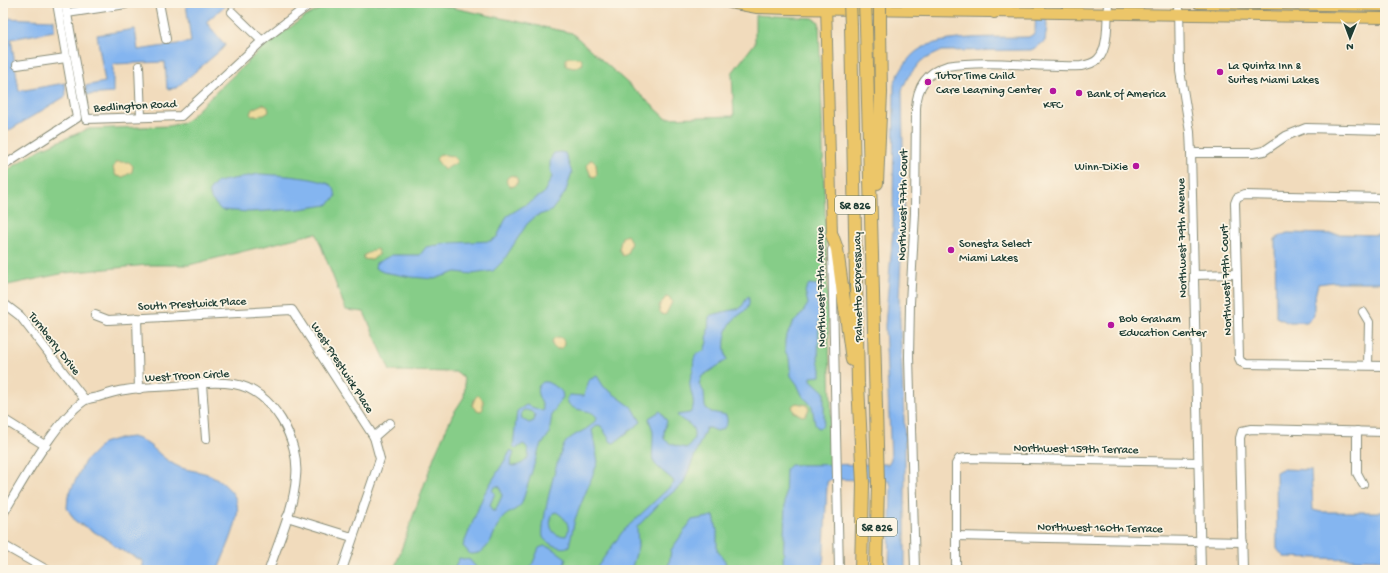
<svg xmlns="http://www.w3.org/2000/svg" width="1388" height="573" viewBox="0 0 1388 573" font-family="'Gochi Hand',sans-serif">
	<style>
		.green { fill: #86cd88; stroke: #52855e }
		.sand { fill: #eeda9e; stroke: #868c69 }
		.water { fill: #84b5f0; stroke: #527992; fill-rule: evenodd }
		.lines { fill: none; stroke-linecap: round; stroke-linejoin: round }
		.minor-casing { stroke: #888c78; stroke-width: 10 }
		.major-casing { stroke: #888c78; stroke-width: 12 }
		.highway-casing { stroke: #888c78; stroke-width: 14 }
		.minor { stroke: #fff; stroke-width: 8 }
		.major { stroke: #ecc669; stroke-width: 10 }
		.highway { stroke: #ecc669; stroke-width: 12 }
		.highway-bridge-casing { stroke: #888c78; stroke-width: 14; stroke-linecap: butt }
		.highway-bridge { stroke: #ecc669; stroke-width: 12 }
		.poi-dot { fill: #b5179e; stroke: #fcf5e5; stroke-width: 1.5 }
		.labels { text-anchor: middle; stroke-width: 3.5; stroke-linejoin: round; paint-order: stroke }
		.shield { fill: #fcf5e5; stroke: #617469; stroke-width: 1 }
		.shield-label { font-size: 11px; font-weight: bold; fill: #1f3d34 }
		.poi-label { font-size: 12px; fill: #1f3d34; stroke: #fcf5e5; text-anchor: start }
		.street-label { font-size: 12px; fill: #1f3d34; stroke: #fcf5e5 }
	</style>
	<rect width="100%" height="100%" fill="#fcf5e5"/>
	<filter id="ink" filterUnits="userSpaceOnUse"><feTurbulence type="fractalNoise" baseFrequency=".025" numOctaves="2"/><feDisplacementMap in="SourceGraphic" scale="8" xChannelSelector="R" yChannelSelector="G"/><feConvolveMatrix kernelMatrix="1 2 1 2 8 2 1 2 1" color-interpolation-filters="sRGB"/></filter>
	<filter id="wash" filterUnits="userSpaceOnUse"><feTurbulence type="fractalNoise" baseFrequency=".012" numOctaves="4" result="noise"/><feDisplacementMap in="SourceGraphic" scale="16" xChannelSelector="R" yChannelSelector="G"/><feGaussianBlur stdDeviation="0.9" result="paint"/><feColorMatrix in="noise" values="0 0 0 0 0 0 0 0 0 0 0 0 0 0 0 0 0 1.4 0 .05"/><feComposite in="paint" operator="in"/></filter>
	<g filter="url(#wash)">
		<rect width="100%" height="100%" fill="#f1dbbc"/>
		<polygon class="green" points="331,3 430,3 572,33 666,118 734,116 732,73 755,43 755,15 813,18 819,22 833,466 788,570 394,570 435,454 453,414 464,397 465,384 463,377 457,372 390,371 364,312 346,310 316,233 189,265 147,265 65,273 3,286 3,173 41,149 88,129 169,126 185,122 263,47 303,18"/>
		<g class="sand">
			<polygon points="569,57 581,58 583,64 574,68 566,66 566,59"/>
			<polygon points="263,104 268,107 269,112 264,115 252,116 250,114 252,109"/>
			<polygon points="440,154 452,156 457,160 456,163 444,170 436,159"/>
			<polygon points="590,160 592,160 596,164 597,174 595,177 591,176 587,166"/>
			<polygon points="117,162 129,162 133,166 132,172 123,177 116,176 113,168"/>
			<circle cx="512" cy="181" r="5.5"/>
			<polygon points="627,235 631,242 627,254 623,256 619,249 622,237"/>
			<polygon points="377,249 379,254 372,260 363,259 364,255"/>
			<polygon points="666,297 670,298 672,302 666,314 663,315 660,312 659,306"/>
			<circle cx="558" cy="343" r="6"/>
			<polygon points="478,395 483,400 483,409 481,411 477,410 472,406 475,398"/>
			<polygon points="796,403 807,405 809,409 806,415 802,416 794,412 792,406"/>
		</g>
		<g class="water">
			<polygon points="186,3 228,3 206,22 225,45 222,49 176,88 167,89 165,62 113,64 113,93 87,95 85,86 105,82 97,35 135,29 138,50 191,42"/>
			<path d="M1036 3H1045L1047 26 1045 41 1037 47 1031 50 942 51 921 61 908 77 902 90 904 203 899 298 905 443V570H889L891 486 889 481 831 479 827 482V485L823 570H783L786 469 790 465 888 464 891 459 885 326 893 230 894 83C900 72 907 58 917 51 940 34 1000 38 1029 37L1035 33Z"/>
			<polygon points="3,18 54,20 54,31 11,39 19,91 65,83 66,96 3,134 3,86 5,83 3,82"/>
			<path d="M560 152 565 153 572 173 565 193 551 211 536 216 527 224 503 261 493 271 472 274 456 272 434 279 411 277 383 272 375 268 376 263 392 255H420L426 247 451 243 491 241 497 237 507 216 543 194 552 177C550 169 548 160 554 153Z"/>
			<path d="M259 174C276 175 316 177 331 185 335 188 335 192 336 197L327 205 300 209 249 212 221 210 211 199 209 191 217 182Z"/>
			<polygon points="1287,233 1385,235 1385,282 1333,282 1318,284 1314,300 1314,315 1307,322 1287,322 1276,317 1275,239"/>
			<polygon points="809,284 817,285 822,294 819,319 818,361 821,369 821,376 811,377 811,380 824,392 824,422 822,427 818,428 815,424 812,406 802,395 797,384 791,376 789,358 785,351 785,340 792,324 801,315 808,304 805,291"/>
			<path d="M748 296C754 311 736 314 731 323 724 333 723 349 727 360L702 376 699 384 704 392 705 407 711 412 726 415C729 424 726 428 717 431L710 428H706L683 484 662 501 637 527 638 547 631 570H618L613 568 610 570H595L623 531 674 483 673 480C647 458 653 466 653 433 653 427 649 423 649 418L660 411 667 421 664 431V439C670 445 677 446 686 448 694 444 698 431 689 424 684 421 681 420 677 415L690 413C697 404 691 395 690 386 689 380 692 375 693 370 694 359 692 355 704 351L707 342 709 317 711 315 741 308Z"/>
			<path d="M597 376 604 387 633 408 641 422 614 443 611 442 601 426 598 425 592 430 598 462 575 519 569 546C563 550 555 546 549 543 547 541 544 540 543 537 540 525 558 451 566 442 575 432 590 431 597 418 592 406 568 415 567 398L570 395 584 396 589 380ZM556 512C565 517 572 526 566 536L557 535C549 530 549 521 553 513Z"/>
			<path d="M543 382H547L558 388 562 392 563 397 552 414 549 434 539 449 522 503C517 511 507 512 502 519 492 532 491 555 470 554L463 546 484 494 511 450 514 452 510 465 513 466C524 465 533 457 526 446L523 444 516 449 513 446 517 411 526 405 543 411C544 400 530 391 543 382ZM523 410C528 410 532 411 535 415L534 421 529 423 522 419 521 413ZM496 486 500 487 502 496 495 511H492L490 505 495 493 492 490Z"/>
			<path d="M132 437C150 440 159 457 175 465 187 472 204 470 216 478 222 482 234 492 236 500 243 517 224 553 218 570H143V561L117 548 110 541 75 521 67 508 68 496 85 461 103 443 116 439Z"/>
			<polygon points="1282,469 1311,470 1313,510 1321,512 1385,512 1385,560 1284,557 1277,549 1276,472"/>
			<polygon points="714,516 717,530 717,550 725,561 726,570 668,570 671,550 692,520"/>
			<polygon points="544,546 552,548 566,558 563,570 530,570 539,548"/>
			<polygon points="459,558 470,560 478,570 454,570"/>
		</g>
	</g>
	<g filter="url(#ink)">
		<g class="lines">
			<defs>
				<g id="minor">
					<polyline points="65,3 86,119 181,116 262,41 311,3"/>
					<polyline points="159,3 166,39"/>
					<polyline points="1179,3 1180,71 1190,132 1191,153 1201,570"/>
					<polyline points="232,12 262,41"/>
					<polyline points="67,13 126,4"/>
					<polyline points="17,65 66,58"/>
					<polyline points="139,66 141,117"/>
					<polyline points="1191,153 1253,153 1264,151 1286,136 1306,128 1385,130"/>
					<polyline points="3,166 77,118 57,3"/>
					<polyline points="1385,198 1244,195 1237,198 1235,203 1239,358 1241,362 1246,364 1385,366"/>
					<polyline points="832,250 839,570"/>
					<polyline points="1194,275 1236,274"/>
					<polyline points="3,303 20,316 85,400"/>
					<polyline points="1363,312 1369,322 1368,365"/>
					<polyline points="95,315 108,320 292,310 374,437 380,459 342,570"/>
					<polyline points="137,318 139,389"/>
					<polyline points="202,384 206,439"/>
					<polyline points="3,419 46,446"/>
					<polyline points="1357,431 1357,473 1363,484"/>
					<polyline points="374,437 390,423"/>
					<path d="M3 514C22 483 55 421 84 401 88 398 94 398 98 397 107 394 116 391 125 390 140 387 157 387 173 386 193 384 214 381 234 384 273 390 300 441 296 477 294 508 279 540 269 570"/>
					<polyline points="287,517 352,537"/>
					<polyline points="956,536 1243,542"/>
					<polyline points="3,545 47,570"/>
					<path d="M915 570 909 357 910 303 915 213 916 108C917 87 927 72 947 66 991 59 1037 68 1081 66 1087 65 1094 63 1098 59 1109 49 1107 17 1108 3"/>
					<polyline points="956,570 956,464 959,459 967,458 1198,462"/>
					<polyline points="1243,570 1240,438 1242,431 1251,429 1385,432"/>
				</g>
				<g id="major">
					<polyline points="730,3 757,8 791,9 1385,18"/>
					<polyline points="826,3 832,235"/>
					<polyline points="1198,3 1385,6"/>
				</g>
				<g id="highway">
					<polyline points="1006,11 1006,3"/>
					<polyline points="994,12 995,3"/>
					<polyline points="851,26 858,384 863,484 861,570"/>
					<polyline points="866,26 878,484 876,570"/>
					<polyline points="877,183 881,93 880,26"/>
					<polyline points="832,235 837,249 852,360"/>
				</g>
			</defs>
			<use href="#minor" class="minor-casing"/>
			<use href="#major" class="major-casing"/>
			<use href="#highway" class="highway-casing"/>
			<use href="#minor" class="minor"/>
			<use href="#major" class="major"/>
			<use href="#highway" class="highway"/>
			<defs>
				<g id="highway-bridge">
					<polyline points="850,3 851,26"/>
					<polyline points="865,3 866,26"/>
					<polyline points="880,3 880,26"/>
				</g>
			</defs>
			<use href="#highway-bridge" class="highway-bridge-casing"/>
			<use href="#highway-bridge" class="highway-bridge"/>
		</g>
	</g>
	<g class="poi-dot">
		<circle cx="1220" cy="72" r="4"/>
		<circle cx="928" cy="82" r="4"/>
		<circle cx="1053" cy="91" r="4"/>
		<circle cx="1079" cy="93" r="4"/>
		<circle cx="1136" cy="166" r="4"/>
		<circle cx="951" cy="250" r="4"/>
		<circle cx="1111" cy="325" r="4"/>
	</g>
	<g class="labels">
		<g class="shield">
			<rect x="835" y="196" width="40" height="18" rx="3"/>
			<rect x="857" y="518" width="40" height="18" rx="3"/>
		</g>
		<g class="shield-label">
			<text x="855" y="209">SR 826</text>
			<text x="877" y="531">SR 826</text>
		</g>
		<g class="poi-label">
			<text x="1228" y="69">La Quinta Inn &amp;<tspan x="1228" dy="14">Suites Miami Lakes</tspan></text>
			<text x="936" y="79">Tutor Time Child<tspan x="936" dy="14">Care Learning Center</tspan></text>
			<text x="1087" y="97">Bank of America</text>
			<text x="1053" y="108" text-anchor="middle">KFC</text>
			<text x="1128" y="170" text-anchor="end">Winn-Dixie</text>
			<text x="959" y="247">Sonesta Select<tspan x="959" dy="14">Miami Lakes</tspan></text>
			<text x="1119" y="322">Bob Graham<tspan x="1119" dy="14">Education Center</tspan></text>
		</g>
		<g class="street-label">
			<text transform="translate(135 105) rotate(-3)" y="4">Bedlington Road</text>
			<text transform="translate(902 205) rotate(-89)" y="4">Northwest 77th Court</text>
			<text transform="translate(1181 238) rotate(-91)" y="4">Northwest 79th Avenue</text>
			<text transform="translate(1225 280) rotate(-92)" y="4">Northwest 79th Court</text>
			<text transform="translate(820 287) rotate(-91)" y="4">Northwest 77th Avenue</text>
			<text transform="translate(857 287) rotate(-91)" y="4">Palmetto Expressway</text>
			<text transform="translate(192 303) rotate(-3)" y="4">South Prestwick Place</text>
			<text transform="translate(55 343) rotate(52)" y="4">Turnberry Drive</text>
			<text transform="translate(343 367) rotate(57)" y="4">West Prestwick Place</text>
			<text transform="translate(187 375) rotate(-3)" y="4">West Troon Circle</text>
			<text transform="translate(1076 448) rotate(1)" y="4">Northwest 159th Terrace</text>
			<text transform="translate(1100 527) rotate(1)" y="4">Northwest 160th Terrace</text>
		</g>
	</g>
	<rect width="1388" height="573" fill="none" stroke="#fcf5e5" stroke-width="16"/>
	<g transform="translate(1350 38) rotate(181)" stroke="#fcf5e5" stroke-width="3" paint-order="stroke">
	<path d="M0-3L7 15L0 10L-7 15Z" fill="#1f3d34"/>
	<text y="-6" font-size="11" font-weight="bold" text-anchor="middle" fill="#1f3d34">N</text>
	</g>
</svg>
